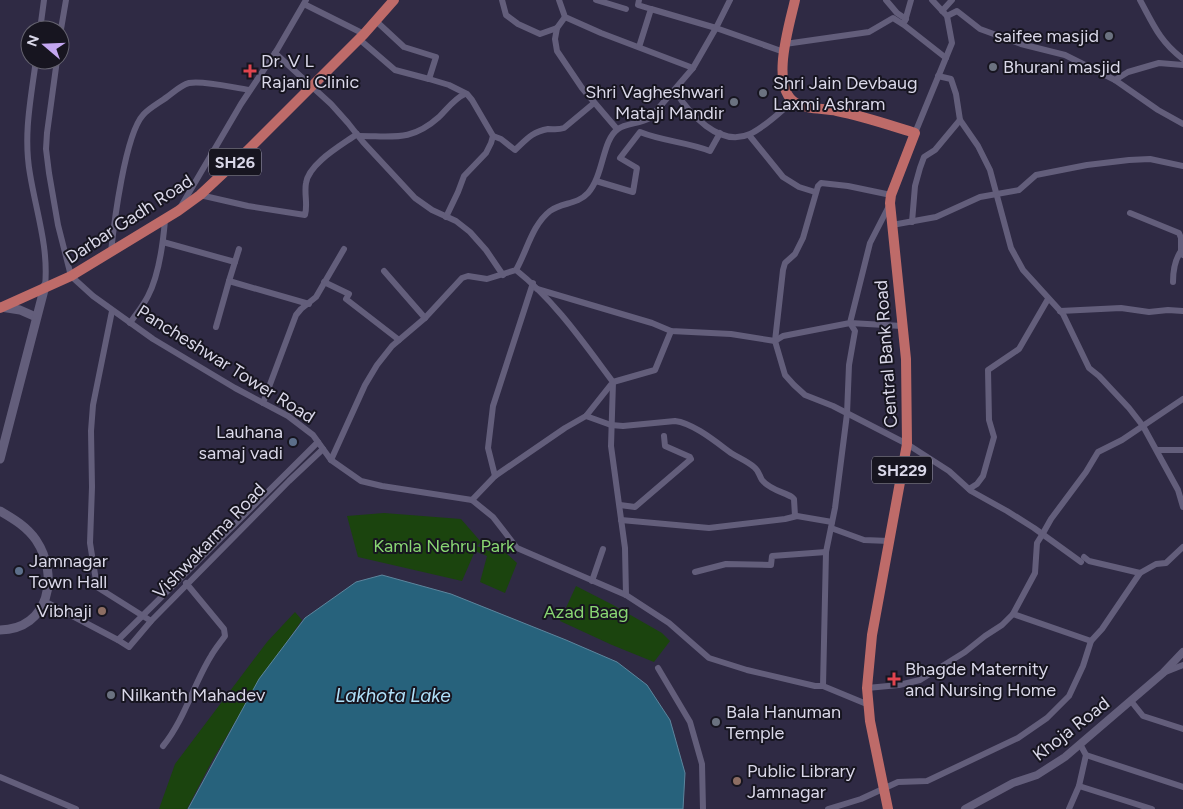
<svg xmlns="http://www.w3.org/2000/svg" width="1183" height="809" viewBox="0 0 1183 809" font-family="Figtree,sans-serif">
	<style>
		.green { fill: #1b440e }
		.water { fill: #27627c; stroke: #5d859d }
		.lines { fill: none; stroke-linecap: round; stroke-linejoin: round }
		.minor { stroke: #635e7b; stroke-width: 6 }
		.tertiary { stroke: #635e7b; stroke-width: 8 }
		.secondary { stroke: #635e7b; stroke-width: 9 }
		.primary { stroke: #be6b69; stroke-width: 10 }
		.worship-dot { fill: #6b7280; stroke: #171520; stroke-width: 2 }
		.health-dot { fill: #e0444e; stroke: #171520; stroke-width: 2 }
		.service-dot { fill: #5c6f8a; stroke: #171520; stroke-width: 2 }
		.education-dot { fill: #8d6e63; stroke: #171520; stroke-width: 2 }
		.labels { text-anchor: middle; stroke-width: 4; stroke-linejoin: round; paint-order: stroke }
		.shield { fill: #171520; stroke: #a09ead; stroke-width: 1 }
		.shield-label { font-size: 16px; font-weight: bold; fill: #dad8e9 }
		.poi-label { font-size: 18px; fill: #dad8e9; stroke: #171520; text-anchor: start }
		.street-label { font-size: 18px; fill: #dad8e9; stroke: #171520 }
		.park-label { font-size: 18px; fill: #89d673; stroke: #171520 }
		.water-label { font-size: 19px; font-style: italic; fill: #b1e2fb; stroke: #171520 }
	</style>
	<rect width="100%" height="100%" fill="#2f2a44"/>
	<g class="green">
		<polygon points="384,513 461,519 481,542 477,546 489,551 495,543 517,563 505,593 480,582 487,556 475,551 462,581 358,557 347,516"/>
		<polygon points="576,586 613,605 662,633 670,641 654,662 612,645 560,621"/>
		<polygon points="295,612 302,620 257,685 212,761 187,809 159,809 175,764 267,642"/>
	</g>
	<polygon class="water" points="382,575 451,594 566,640 617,662 647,685 670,720 685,773 683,809 188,809 259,679 305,618 356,582"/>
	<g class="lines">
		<g class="minor">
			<polyline points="502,0 506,15 518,24 540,34 557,28 565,17"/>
			<polyline points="559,0 565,17 601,33 693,68"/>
			<polyline points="596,0 626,9"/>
			<polyline points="886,0 897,13 906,19"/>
			<path d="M1140 0C1153 24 1160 42 1183 59"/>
			<polyline points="304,4 364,34"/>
			<polyline points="651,9 716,28 730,0"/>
			<polyline points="942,11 952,0"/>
			<polyline points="947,16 957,11 980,29 1021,44 1065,55 1115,80 1158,110 1183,124"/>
			<polyline points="905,21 911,0"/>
			<polyline points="557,28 555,39 557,51 582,88 617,129"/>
			<polyline points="40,30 44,0"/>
			<polyline points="60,35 66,0"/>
			<polyline points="359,39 395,70 429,79 436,57 404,47 376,21"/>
			<polyline points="785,44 869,32 893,18 904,25 946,58"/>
			<polyline points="639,47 651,9 638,5 639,0"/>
			<polyline points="275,53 331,104 348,123 363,142 415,198 432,210 456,221 470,232 486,250 503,275"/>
			<path d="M36 60C31 98 23 135 30 174 36 211 49 248 45 286"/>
			<polyline points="57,60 47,133 46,149 49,173 58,225 71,276 93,296 153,339 235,388 288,416 313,435 331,460 361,481 382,486 472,500 493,517 517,548 626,595 669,623 709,658 747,670 815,686 823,686 869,705"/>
			<polyline points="938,76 951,79 956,94 960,120 978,146 990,170 1011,248 1023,270 1063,314 1089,368 1099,376 1129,408 1143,426 1178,490 1183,507"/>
			<polyline points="429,79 449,85 467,94 472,100 493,136 491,143 486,153 464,176 458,192 446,217"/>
			<polyline points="1115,80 1128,72 1159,63 1183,65"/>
			<path d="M675 91C689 113 719 148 750 134 765 127 780 112 793 101"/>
			<polyline points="915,133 952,43 947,16 932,0"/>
			<polyline points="749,135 783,177 799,187 815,192"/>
			<path d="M359 136C393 136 411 142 439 117 447 109 455 98 465 94"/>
			<path d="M493 136 501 139 515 150C526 140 531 132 548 129 554 129 558 130 564 128L594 103"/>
			<path d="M596 181 633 192 637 168 620 158 640 132C662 141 687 142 710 151L720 133"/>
			<path d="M200 195 248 206 305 215C308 205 304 193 306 183 309 163 342 145 357 134"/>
			<polyline points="891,195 848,186 821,183 818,186 803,238 795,254 785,263 783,270 775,341 785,375 794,385 805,395 833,406 907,444 949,471 971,491 1007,511 1034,528 1081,562"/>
			<polyline points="180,208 241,104 277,50 306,0"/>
			<polyline points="1130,213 1179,233 1181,238 1181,251 1183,255"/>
			<polyline points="912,222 915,186 920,168 924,157 935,150 960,120"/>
			<polyline points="892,225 936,217 980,197 1019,190 1036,175 1087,165 1129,160 1150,159 1183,166"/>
			<polyline points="163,242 235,262"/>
			<polyline points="239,249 229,281 309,304"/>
			<path d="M111 252C114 223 125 135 143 115 149 108 159 103 167 97 174 92 181 85 189 83 204 80 234 88 250 90"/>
			<polyline points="384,271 425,318"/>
			<polyline points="324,282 349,294 346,299 399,340"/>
			<path d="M1173 282C1173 271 1174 261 1181 251"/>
			<polyline points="537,289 652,323 671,331 731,334 775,341 783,336 850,323 870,243 890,204"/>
			<polyline points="112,311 93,405 91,431 92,487 90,543 97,587 151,621"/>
			<polyline points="1060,311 1121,308 1149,312 1168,310 1183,311"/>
			<path d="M130 323C136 314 143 306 148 296 159 275 163 244 165 220"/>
			<polyline points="850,323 902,326"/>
			<polyline points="216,327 229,281"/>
			<polyline points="263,403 296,315 301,309 316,297 344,249"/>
			<path d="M586 416 611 425 623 426 675 421C693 423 716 442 731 453 739 458 747 461 754 467 759 471 759 475 762 480 769 489 783 492 792 497L794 499 795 516"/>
			<polyline points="1157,450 1183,450"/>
			<path d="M331 460 365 385 377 365 392 346 425 318 462 278 468 276 487 279 516 270C527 251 532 225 550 211 562 202 577 205 588 193 604 175 602 140 618 129 626 123 640 124 650 118L693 68 716 28 784 52"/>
			<polyline points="495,476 488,448 493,406 533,283"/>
			<polyline points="969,489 977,484 983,476 994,437 989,420 988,370 1019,349 1048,299"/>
			<path d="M472 500 495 476 565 428 586 416 613 382C583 342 555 301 516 270"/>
			<polyline points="620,505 635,507 691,459 690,457 665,446 664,436"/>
			<polyline points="621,520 709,528 785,519 797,516 832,522"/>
			<polyline points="831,528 864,540 889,541"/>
			<polyline points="1084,557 1089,561 1140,573"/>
			<polyline points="695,572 726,564 771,565 772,556 826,552"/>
			<polyline points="592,581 603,549"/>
			<polyline points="626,595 625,548 611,446 613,382 655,370 671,331"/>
			<polyline points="44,601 118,640 129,647 151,621 289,481 323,449"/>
			<polyline points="1013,614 1091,641"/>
			<polyline points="118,640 318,442"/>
			<polyline points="658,668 690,722 702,764 703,809"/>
			<polyline points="1163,673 1183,665"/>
			<polyline points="823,686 826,552 835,508 847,414 849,365 855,331 850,323"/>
			<polyline points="867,688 899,685 920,680 965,652 985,636 1002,625 1013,614 1035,573 1037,543 1042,535 1051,519 1086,472 1098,452 1122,440 1183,399"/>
			<polyline points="1131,701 1143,716 1183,729"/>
			<path d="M163 746C185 719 193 685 211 656 215 649 220 643 225 636L224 629 186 583"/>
			<polyline points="1086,755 1183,787"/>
			<polyline points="0,777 76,809"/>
			<polyline points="1079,786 1152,809"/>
			<polyline points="828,809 861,799 898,782 927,781 1018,738 1047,718 1069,696 1083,666 1091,641 1102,629 1140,573 1156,564 1166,563 1183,547"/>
			<polyline points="1069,809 1079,786 1086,755 1080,744"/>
		</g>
		<polyline class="tertiary" points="965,809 1013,783 1037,775 1065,757 1163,673 1183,652"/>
		<g class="secondary">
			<polyline points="1,307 20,310 36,317"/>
			<polyline points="0,459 45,286"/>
			<path d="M0 511C14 519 27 527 36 540 60 576 49 629 0 630"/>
		</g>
		<g class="primary">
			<path d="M795 0C790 23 769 88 796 103 808 110 823 108 837 111 863 116 889 125 915 133L891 195 890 203 906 359 907 444 872 635 867 688 870 721 888 809"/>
			<polyline points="0,308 71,276 178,211 200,195 247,151 364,34 394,0"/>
		</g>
	</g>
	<g class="worship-dot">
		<circle cx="1109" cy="36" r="5"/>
		<circle cx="993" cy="67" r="5"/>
		<circle cx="763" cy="93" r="5"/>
		<circle cx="734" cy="102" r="5"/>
		<circle cx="111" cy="695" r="5"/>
		<circle cx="716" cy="722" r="5"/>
	</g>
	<g class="health-dot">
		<path d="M247.5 63.5h5v5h5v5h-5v5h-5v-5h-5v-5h5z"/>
		<path d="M891.5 671.5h5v5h5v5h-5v5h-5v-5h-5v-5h5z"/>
	</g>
	<g class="service-dot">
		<circle cx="293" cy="442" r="5"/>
		<circle cx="19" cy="571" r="5"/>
	</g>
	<g class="education-dot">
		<circle cx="102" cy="611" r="5"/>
		<circle cx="737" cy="781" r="5"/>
	</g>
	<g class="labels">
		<g class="shield">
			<rect x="209" y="148.5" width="52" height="27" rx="4"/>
			<rect x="872" y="456.5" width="60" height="27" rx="4"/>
		</g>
		<g class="shield-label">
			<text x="235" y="168">SH26</text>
			<text x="902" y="476">SH229</text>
		</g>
		<g class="poi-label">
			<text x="1099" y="42" text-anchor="end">saifee masjid</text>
			<text x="261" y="67">Dr. V L<tspan x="261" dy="21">Rajani Clinic</tspan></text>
			<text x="1003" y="73">Bhurani masjid</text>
			<text x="773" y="89">Shri Jain Devbaug<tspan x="773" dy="21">Laxmi Ashram</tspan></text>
			<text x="724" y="98" text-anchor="end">Shri Vagheshwari<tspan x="724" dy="21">Mataji Mandir</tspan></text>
			<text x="283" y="438" text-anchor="end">Lauhana<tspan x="283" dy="21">samaj vadi</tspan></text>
			<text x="29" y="567">Jamnagar<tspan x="29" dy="21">Town Hall</tspan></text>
			<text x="92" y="617" text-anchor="end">Vibhaji</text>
			<text x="905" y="675">Bhagde Maternity<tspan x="905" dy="21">and Nursing Home</tspan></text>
			<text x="121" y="701">Nilkanth Mahadev</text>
			<text x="726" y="718">Bala Hanuman<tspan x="726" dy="21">Temple</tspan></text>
			<text x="747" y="777">Public Library<tspan x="747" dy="21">Jamnagar</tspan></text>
		</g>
		<g class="street-label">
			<text transform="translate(129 219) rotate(-33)" y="6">Darbar Gadh Road</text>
			<text transform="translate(886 354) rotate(-94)" y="6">Central Bank Road</text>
			<text transform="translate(226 364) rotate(32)" y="6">Pancheshwar Tower Road</text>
			<text transform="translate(209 541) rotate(-46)" y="6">Vishwakarma Road</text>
			<text transform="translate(1071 729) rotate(-38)" y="6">Khoja Road</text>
		</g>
		<g class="park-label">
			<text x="444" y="552">Kamla Nehru Park</text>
			<text x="586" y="618">Azad Baag</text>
		</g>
		<g class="water-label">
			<text x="393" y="702">Lakhota Lake</text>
		</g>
	</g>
	<g transform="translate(45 45) rotate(289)"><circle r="24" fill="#171520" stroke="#656370"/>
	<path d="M0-4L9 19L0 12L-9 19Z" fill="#c4a7f1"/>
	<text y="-8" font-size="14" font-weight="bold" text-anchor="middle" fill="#dad8e9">N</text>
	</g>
</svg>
